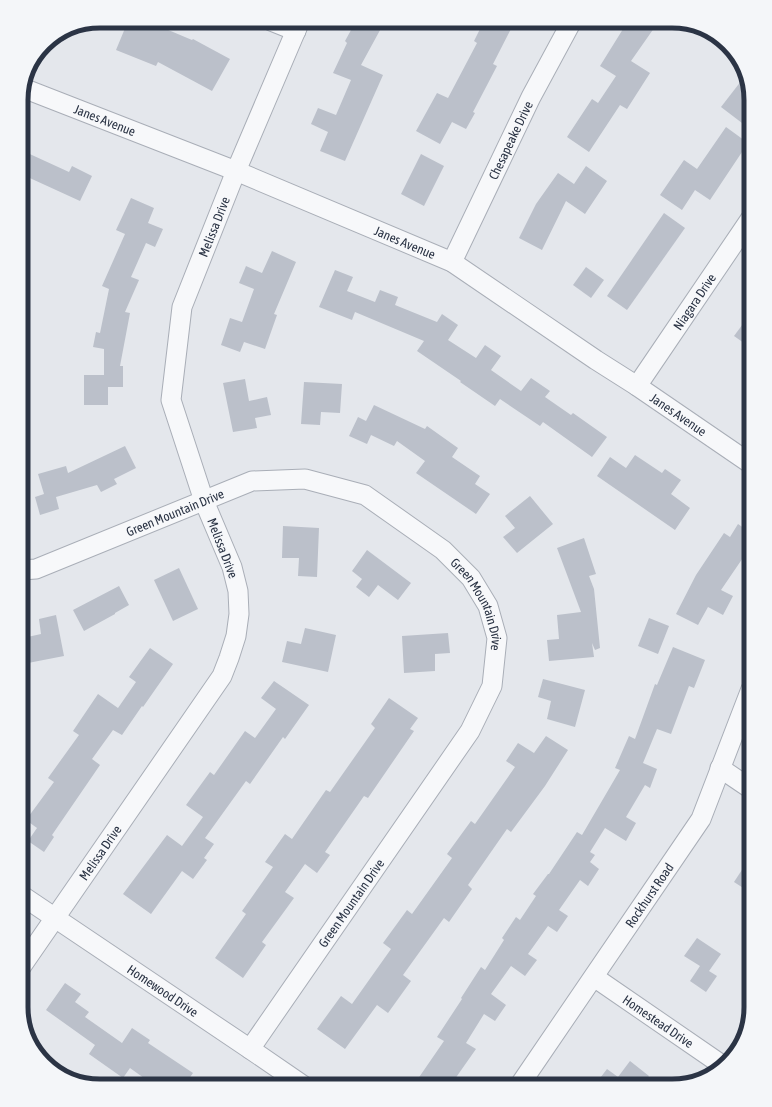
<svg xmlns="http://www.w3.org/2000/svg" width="772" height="1107" viewBox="0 0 772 1107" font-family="'Asap Condensed',sans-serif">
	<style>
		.building { fill: #bbc0ca }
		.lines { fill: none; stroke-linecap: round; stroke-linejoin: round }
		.minor-casing { stroke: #a9aeb7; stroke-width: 21 }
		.minor { stroke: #f7f8fa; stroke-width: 19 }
		.labels { text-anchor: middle; stroke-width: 3; stroke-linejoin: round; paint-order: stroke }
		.street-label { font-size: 13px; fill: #2b3445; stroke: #f4f6f9 }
		.rim { fill: none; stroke: #2b3445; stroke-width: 5 }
	</style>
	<rect width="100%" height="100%" fill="#e4e7ec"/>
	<g class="building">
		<polygon points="128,21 147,21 192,40 193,39 230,59 212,91 158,62 156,66 116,50"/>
		<polygon points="356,21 385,21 361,65 383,75 345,161 320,151 328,132 311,124 318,108 336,115 351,80 333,73 347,43 345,41"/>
		<polygon points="484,21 515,21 493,64 497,66 473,112 475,113 466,129 452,122 440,144 416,131 437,93 448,98 477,43 474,41"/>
		<polygon points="628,21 659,21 631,61 650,73 627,109 620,105 589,152 567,137 592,99 598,103 616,76 600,66"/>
		<polygon points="745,76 751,100 751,111 742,123 721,107"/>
		<polygon points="726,127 748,143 710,200 695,190 682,210 660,195 684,160 697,169"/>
		<polygon points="21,150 69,172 72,166 92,176 80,201 21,174"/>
		<polygon points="421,154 444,166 424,206 401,194"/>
		<polygon points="586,166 607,181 585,214 566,201 542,250 519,238 536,204 558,173 574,184"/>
		<polygon points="131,198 154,208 148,223 163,229 155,247 146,243 131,277 139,280 125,312 130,313 120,366 123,366 123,387 108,387 108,405 84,405 84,375 104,375 104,349 93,347 96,332 100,333 109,289 102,286 125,234 116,230"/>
		<polygon points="664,213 685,228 627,310 607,296"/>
		<polygon points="272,251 296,262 274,314 277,315 265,349 244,342 240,352 221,345 230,318 242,322 254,289 239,283 246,266 262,273"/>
		<polygon points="586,267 604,280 591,298 573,285"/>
		<polygon points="335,270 353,277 347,291 375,302 380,290 398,297 395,305 437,322 442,314 458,325 448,340 476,358 485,345 501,356 491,370 521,391 531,378 550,391 545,397 571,415 573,413 607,437 592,457 543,422 540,426 500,399 495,406 460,382 461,381 417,351 424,341 355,312 352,320 319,307"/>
		<polygon points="751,313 751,348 734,336"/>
		<polygon points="245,379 249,401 267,397 271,415 255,418 257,428 233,432 223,383"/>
		<polygon points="304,382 342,384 340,413 321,412 320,425 301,424"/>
		<polygon points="374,405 425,429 427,426 458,448 452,457 480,476 475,484 490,494 476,514 416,473 425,461 397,441 394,446 371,435 367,444 349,436 358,417 366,421"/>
		<polygon points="125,446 136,468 114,479 117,484 101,492 97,485 56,497 59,509 40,515 35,497 44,494 38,474 66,466 68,473"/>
		<polygon points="635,455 662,473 665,469 681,480 671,494 690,508 675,530 597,476 610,457 626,468"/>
		<polygon points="530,496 553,524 517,553 503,537 515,528 505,516"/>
		<polygon points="738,524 751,533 751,546 721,590 733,596 723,615 708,607 698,625 676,614 696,575 724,533 730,537"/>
		<polygon points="283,526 319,528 317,577 298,576 299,558 282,558"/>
		<polygon points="584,538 596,574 589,576 594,589 600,648 595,650 592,643 594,657 549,661 547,640 559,639 557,615 581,612 557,548"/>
		<polygon points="367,550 411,583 398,600 378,585 369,597 356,587 362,579 352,571"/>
		<polygon points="179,568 198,609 173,621 154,580"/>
		<polygon points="119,586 129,605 115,613 115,614 84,631 73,610"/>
		<polygon points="56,615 64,656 28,663 23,638 41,634 39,619"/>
		<polygon points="649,618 669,626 658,654 638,646"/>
		<polygon points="305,628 336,635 328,672 282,662 287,641 301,644"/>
		<polygon points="448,633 450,653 435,654 435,671 404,673 402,636"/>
		<polygon points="673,647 705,660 694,688 689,686 671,734 657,729 643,763 657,769 650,788 645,785 626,817 636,823 626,841 605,828 590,852 595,855 590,862 599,869 588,886 580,880 559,910 568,916 557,932 548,926 528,954 537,960 525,976 511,966 491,994 506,1005 495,1021 484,1014 466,1043 476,1049 450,1086 413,1086 444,1041 437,1037 462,999 461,998 481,967 485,970 504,940 502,938 516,917 520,920 536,896 533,894 548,874 549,874 577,832 582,835 620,770 615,768 629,736 635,739 655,684 657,685"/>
		<polygon points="150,648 173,664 143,707 142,706 122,735 113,730 92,759 100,765 52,835 54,837 44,852 28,841 37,828 26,820 54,782 48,778 79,735 73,731 98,694 118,708 136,682 129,677"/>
		<polygon points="543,679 585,690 575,727 547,719 551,701 538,697"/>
		<polygon points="274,681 309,705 285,739 283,737 250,784 246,781 205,838 214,844 204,858 207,860 193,879 182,871 151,914 123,894 167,835 182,846 203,817 186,805 210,772 214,775 245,731 255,738 276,709 261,698"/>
		<polygon points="389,698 418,718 410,729 414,731 368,798 364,796 325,852 330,855 317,873 305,864 285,892 294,898 262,942 266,945 243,978 215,958 246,914 242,911 273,867 265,862 285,834 292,839 326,790 330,792 375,728 371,724"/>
		<polygon points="546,736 568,750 545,786 511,832 507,829 468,885 472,889 449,922 444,918 403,975 411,981 388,1013 377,1005 345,1049 317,1029 341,996 352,1004 391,949 383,943 407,910 412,914 452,858 447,854 471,821 475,824 515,767 506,761 518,743 534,753"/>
		<polygon points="751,856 751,893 734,882"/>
		<polygon points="697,938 721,954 709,971 717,976 706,992 690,981 700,966 684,956"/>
		<polygon points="65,983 81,994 75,1002 89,1012 85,1017 122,1043 132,1028 150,1040 148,1043 193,1073 184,1086 155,1086 130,1068 123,1078 89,1054 95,1045 46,1010"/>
		<polygon points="630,1061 649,1076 642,1086 594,1086 607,1069 618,1077"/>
	</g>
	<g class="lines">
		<defs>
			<g id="minor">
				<polyline points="271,21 296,31"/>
				<path id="s1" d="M23 88 236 171 452 262 596 360 637 386 751 464"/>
				<path id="s2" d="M452 262 531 97 572 21"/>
				<path id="s3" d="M637 386 751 218"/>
				<path id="s4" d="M21 570 36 569 252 481 305 479 365 495 443 550 471 578 488 606 497 638 492 686 470 731 250 1049"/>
				<polyline points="720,768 751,789"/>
				<path id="s5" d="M21 895 250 1049 304 1086"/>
				<path id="s6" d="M21 967 222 676 229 658 236 636 239 614 238 591 232 567 204 501 171 400 182 307 236 171 300 21"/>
				<path id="s7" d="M594 977 722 1065"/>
				<path id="s8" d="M519 1086 701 819 751 689"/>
			</g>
		</defs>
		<use href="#minor" class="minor-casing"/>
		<use href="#minor" class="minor"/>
	</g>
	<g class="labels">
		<g class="street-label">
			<text dy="5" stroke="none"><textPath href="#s1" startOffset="88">Janes Avenue</textPath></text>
			<text dy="5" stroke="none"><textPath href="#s2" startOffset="135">Chesapeake Drive</textPath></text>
			<text dy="5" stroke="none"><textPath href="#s6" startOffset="824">Melissa Drive</textPath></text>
			<text dy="5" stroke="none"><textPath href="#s1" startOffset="412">Janes Avenue</textPath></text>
			<text dy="5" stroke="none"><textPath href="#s3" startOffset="102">Niagara Drive</textPath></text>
			<text dy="5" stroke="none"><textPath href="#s1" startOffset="736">Janes Avenue</textPath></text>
			<text dy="5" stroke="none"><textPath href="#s4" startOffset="165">Green Mountain Drive</textPath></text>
			<text transform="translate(223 548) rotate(69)" y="5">Melissa Drive</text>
			<text dy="5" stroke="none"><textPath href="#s4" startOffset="525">Green Mountain Drive</textPath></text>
			<text dy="5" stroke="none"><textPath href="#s6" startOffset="139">Melissa Drive</textPath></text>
			<text dy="5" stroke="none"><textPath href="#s8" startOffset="231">Rockhurst Road</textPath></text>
			<text transform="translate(351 903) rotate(-55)" y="5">Green Mountain Drive</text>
			<text dy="5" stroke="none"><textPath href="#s5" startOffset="171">Homewood Drive</textPath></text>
			<text dy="5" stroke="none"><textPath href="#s7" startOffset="78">Homestead Drive</textPath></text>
		</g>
	</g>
	<path d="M0 0H772V1107H0ZM100 28H672A72 72 0 0 1 744 100V1007A72 72 0 0 1 672 1079H100A72 72 0 0 1 28 1007V100A72 72 0 0 1 100 28Z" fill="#f4f6f9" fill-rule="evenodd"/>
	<path class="rim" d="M100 28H672A72 72 0 0 1 744 100V1007A72 72 0 0 1 672 1079H100A72 72 0 0 1 28 1007V100A72 72 0 0 1 100 28Z"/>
</svg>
